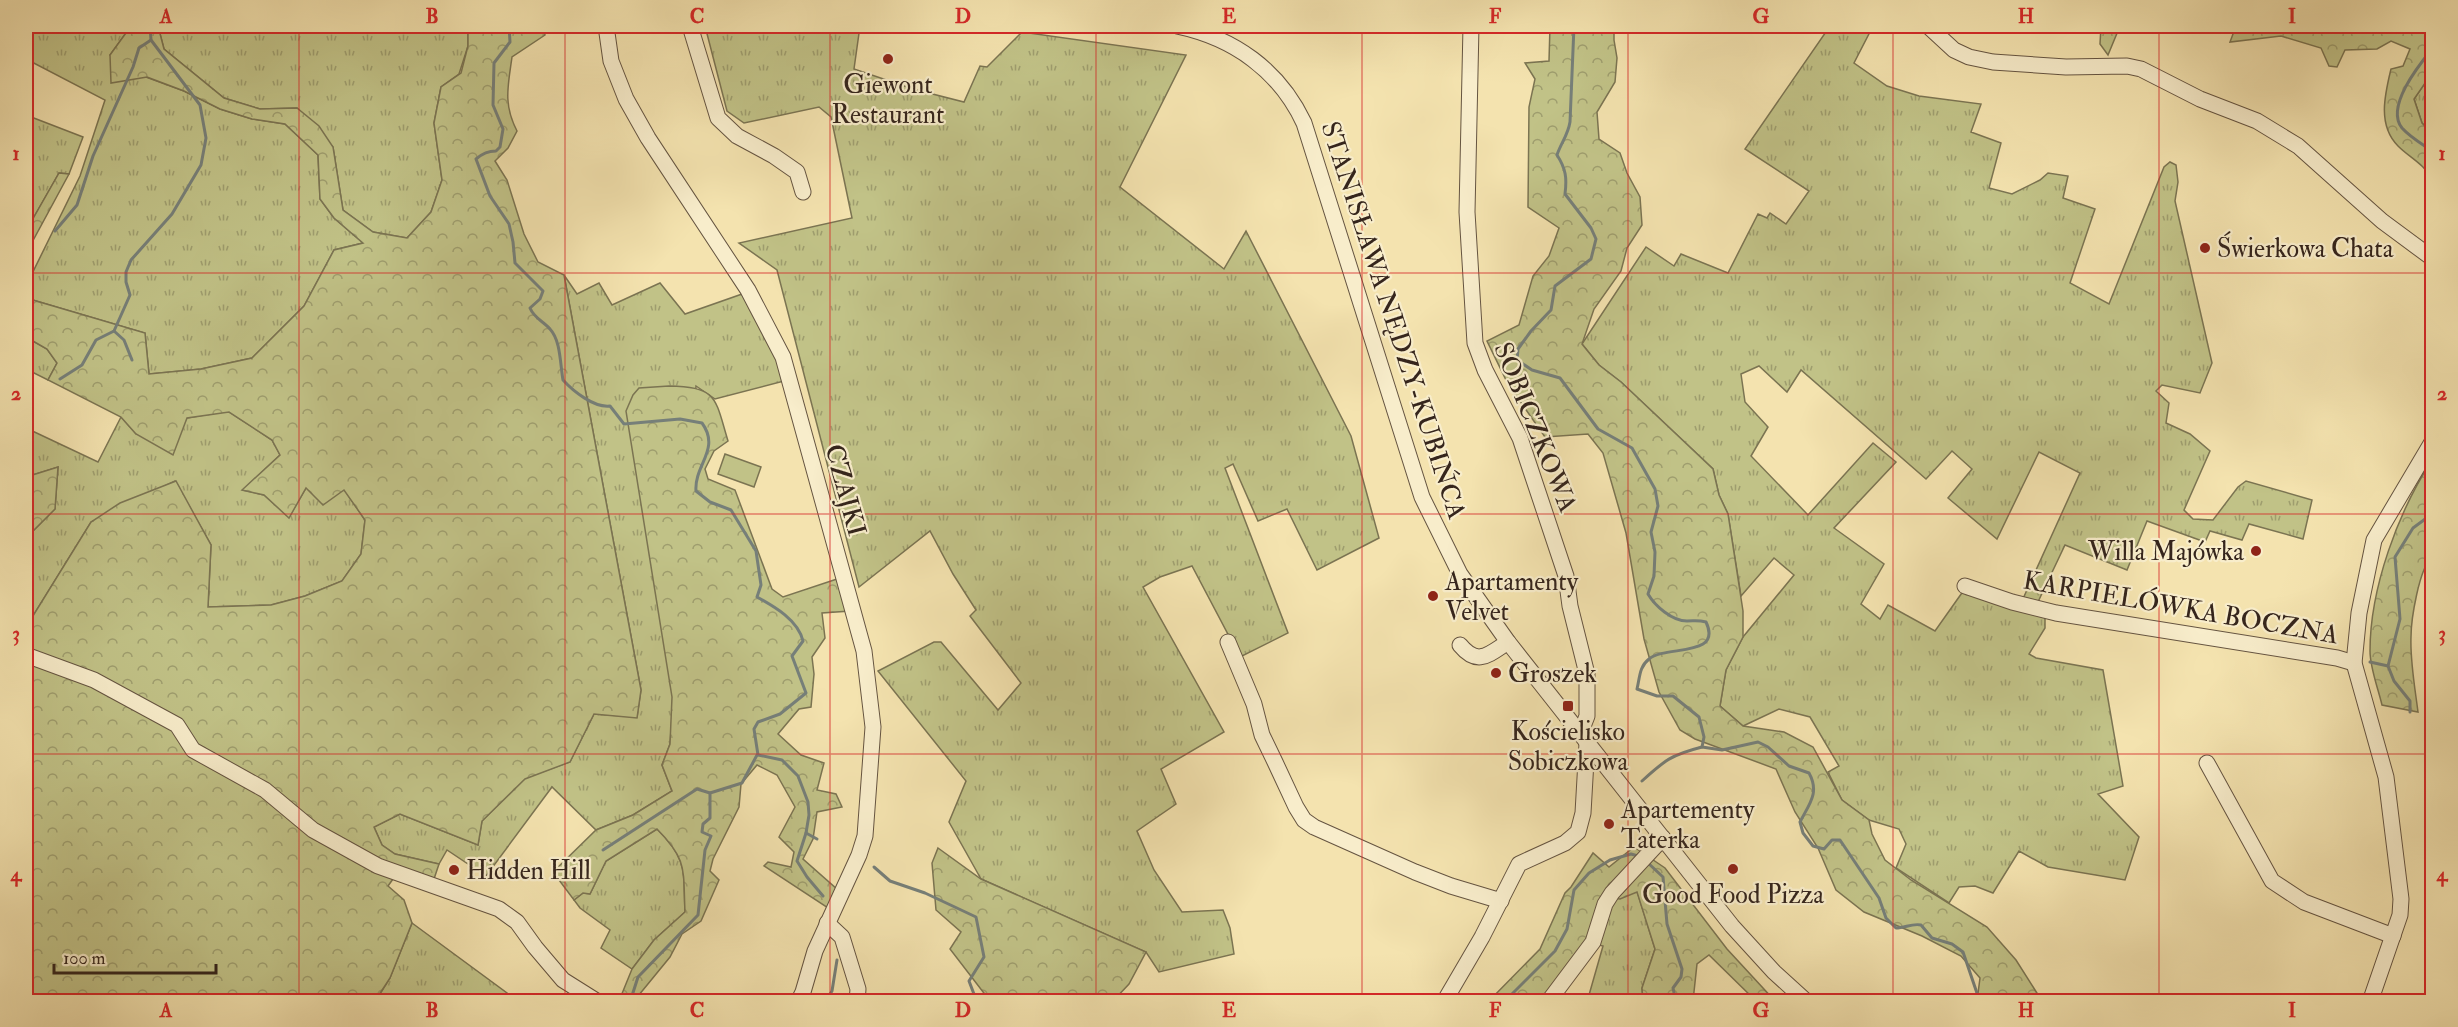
<svg xmlns="http://www.w3.org/2000/svg" width="2458" height="1027" viewBox="0 0 2458 1027" font-family="'IM FELL Double Pica',serif">
	<style>
		.grass { fill: url(#grass-tufts); stroke: #7b7452; stroke-width: 1.5 }
		.forest { fill: url(#forest-crowns); stroke: #7b7452; stroke-width: 1.5 }
		.pitch { fill: #c1c287; stroke: #7b7452; stroke-width: 1.5 }
		.lines { fill: none; stroke-linecap: round; stroke-linejoin: round }
		.stream { stroke: #767f79; stroke-width: 3 }
		.minor-casing { stroke: #655441; stroke-width: 17 }
		.minor { stroke: #f8edcb; stroke-width: 15 }
		.grid { fill: none; stroke: #d62828; stroke-width: 1.5; stroke-opacity: 0.55 }
		.poi-dot { fill: #8f2418; stroke: #f8edcb; stroke-width: 2 }
		.labels { text-anchor: middle; stroke-width: 4.5; stroke-linejoin: round; paint-order: stroke }
		.poi-label { font-size: 26px; fill: #35251c; stroke: #f8edcb; text-anchor: start }
		.street-label { font-size: 26px; fill: #35251c; stroke: #f8edcb }
		.neatline { fill: none; stroke: #d62828; stroke-width: 2 }
		.grid-label { font-size: 20px; text-anchor: middle; font-weight: bold; fill: #d62828 }
	</style>
	<defs>
		<pattern id="grass-tufts" width="24" height="20" patternUnits="userSpaceOnUse" patternTransform="scale(1.5)"><rect width="24" height="20" fill="#c1c287"/><path d="M3 7l-1-3M5 7V3M7 7l1-3M15 17l-1-3M17 17v-4M19 17l1-3" fill="none" stroke="#9e9d6e"/></pattern>
		<pattern id="forest-crowns" width="20" height="18" patternUnits="userSpaceOnUse" patternTransform="scale(1.5)"><rect width="20" height="18" fill="#c1c287"/><path d="M2 6a3 3 0 1 1 6 0M12 15a3 3 0 1 1 6 0" fill="none" stroke="#9e9d6e"/></pattern>
	</defs>
	<rect width="100%" height="100%" fill="#f4e3af"/>
	<filter id="stains"><feTurbulence type="fractalNoise" baseFrequency=".00333" numOctaves="4"/><feColorMatrix values="0 0 0 0 .2 0 0 0 0 .09 0 0 0 0 .02 0 0 0 .5 -.17"/></filter>
	<radialGradient id="worn" r=".72"><stop offset=".6" stop-color="#630" stop-opacity="0"/><stop offset="1" stop-color="#630" stop-opacity=".3"/></radialGradient>
	<g class="grass">
		<polygon points="28,26 131,26 110,55 146,77 184,91 220,109 252,119 285,124 318,155 320,199 334,218 363,243 334,250 304,306 252,358 201,369 149,374 145,333 26,298 26,286 80,176 105,100 26,59 26,34"/>
		<polygon points="158,26 468,26 468,46 459,74 441,87 434,123 442,180 431,212 407,238 373,232 343,210 333,147 297,108 260,109 224,98 164,49"/>
		<polygon points="705,26 860,26 854,69 913,89 964,102 980,66 987,67 1022,32 1186,55 1120,187 1224,269 1246,231 1351,436 1379,538 1317,570 1287,509 1258,521 1233,464 1225,468 1288,633 1240,657 1192,566 1160,577 1143,587 1224,732 1161,769 1176,804 1137,831 1154,870 1182,912 1223,910 1230,928 1234,954 1159,972 1146,952 981,879 949,822 966,781 878,671 934,642 941,642 998,710 1021,683 970,616 976,610 953,574 930,531 859,587 777,270 739,243 852,218 831,117 819,107 744,123 727,111"/>
		<polygon points="1830,26 1873,26 1854,63 1887,86 1919,96 1981,104 1971,132 2001,143 1989,188 2012,194 2040,180 2048,173 2068,176 2063,198 2095,209 2070,283 2109,304 2164,167 2170,162 2176,165 2178,182 2175,201 2212,363 2200,393 2162,385 2156,391 2169,403 2166,423 2190,434 2210,451 2184,510 2193,519 2213,520 2238,487 2246,481 2312,500 2303,539 2249,524 2242,540 2210,531 2205,542 2147,521 2127,570 2065,545 2037,604 2022,601 2080,473 2039,452 1997,539 1948,498 1972,469 1952,451 1926,479 1801,370 1787,392 1759,366 1741,374 1745,402 1768,427 1751,456 1808,515 1873,443 1896,462 1834,528 1884,564 1861,604 1880,619 1888,605 1935,631 1964,590 2045,615 2045,628 2029,654 2036,658 2103,670 2123,786 2098,794 2139,837 2125,880 2048,867 2019,851 1993,893 1975,886 1959,887 1949,903 1896,868 1906,844 1899,829 1869,820 1842,800 1828,772 1839,766 1810,717 1779,709 1743,726 1720,706 1726,670 1743,637 1794,575 1774,558 1741,596 1728,514 1719,495 1713,469 1621,382 1599,365 1582,344 1646,247 1674,266 1681,254 1728,273 1758,214 1767,218 1770,213 1786,224 1809,191 1745,149"/>
		<polygon points="2432,73 2432,133 2422,123 2414,99"/>
		<polygon points="26,115 83,137 69,174 59,173 26,231"/>
		<polygon points="564,275 577,294 599,283 612,305 660,283 685,314 745,293 770,340 784,381 715,399 696,386 670,744 662,765 672,791 633,815 596,830 552,787 486,876 447,850 439,864 395,854 382,845 374,827 400,814 478,845 482,821 525,778 570,762 594,714 637,717 641,690"/>
		<polygon points="26,337 47,349 57,363 48,380 26,369"/>
		<polygon points="228,411 272,440 280,455 243,490 264,495 289,517 306,488 344,489 365,520 361,554 342,581 305,596 271,605 208,607 211,545 175,481 91,522 33,616 26,611 26,538 55,509 58,467 26,477 26,428 98,462 121,417 136,434 187,418"/>
		<path d="M657 829C688 860 683 870 685 912L654 940 632 969 601 948 610 930 580 908 574 900 583 893 590 894 606 861Z"/>
		<polygon points="1637,891 1655,949 1642,988 1643,1001 1587,1002 1603,946 1595,944 1605,897"/>
		<polygon points="412,923 507,993 503,1001 375,1002 390,978"/>
	</g>
	<g class="forest">
		<path d="M131 26H158L164 49 224 98 260 109 297 108 319 126 333 147 343 210 373 232 407 238 431 212 442 180 434 123 441 87 461 73 468 46V26H543L545 35 512 57C508 86 503 104 517 131L508 148 495 161 507 180 524 234 538 262 564 275 641 690 637 718 594 714 570 762 525 779 482 821 478 845 400 814 374 827 382 845 395 854 439 864 431 888 398 872 388 886 404 900 412 923 390 978 375 1001H26V611L33 616 91 522 120 503 176 481 211 545 208 607 271 605 305 596 342 581 361 554 365 520 344 490 323 505 306 488 289 518 264 495 242 490 280 455 272 440 229 412 187 418 173 455 136 434 121 417 48 380 57 363 47 349 26 337V298L145 333 149 374 201 369 252 358 304 306 334 250 363 243 334 218 320 199 318 155 285 124 252 119 220 109 184 91 147 77 111 83 110 55Z"/>
		<polygon points="1550,26 1614,26 1614,40 1617,58 1615,82 1597,112 1599,139 1620,153 1627,173 1640,197 1642,225 1627,248 1621,271 1594,309 1582,344 1599,365 1621,382 1713,469 1719,495 1728,514 1743,611 1743,637 1726,670 1720,706 1743,726 1784,732 1813,747 1842,800 1869,820 1872,834 1885,860 1911,880 1987,927 2016,960 2042,1001 1977,1001 1980,978 1961,956 1922,936 1864,912 1836,890 1818,848 1795,812 1776,769 1695,739 1680,730 1659,692 1644,639 1626,533 1603,453 1588,434 1545,437 1508,384 1487,341 1519,325 1533,276 1549,256 1559,228 1528,207 1529,107 1535,79 1525,63 1549,61"/>
		<polygon points="2101,26 2120,26 2108,55 2100,44"/>
		<path d="M2236 26H2432V73L2414 99 2422 123 2432 133V179C2424 164 2410 158 2398 146 2377 125 2385 94 2391 69L2403 66 2410 49 2391 41 2377 49 2345 50 2337 67 2329 66 2321 48 2281 36 2230 42Z"/>
		<polygon points="59,173 69,174 30,246 26,242 26,231"/>
		<path d="M669 386C718 387 715 398 728 441L714 451 705 469 708 479 735 490 772 589 783 597 840 578 850 611 822 613 825 638 812 657 814 674 811 707 799 709 778 734 801 755 824 763 817 790 836 794 842 807 817 812 813 839 803 859 838 890 828 908 764 866 768 862 791 867 794 852 779 837 795 807 777 775 757 765 741 784 739 807 713 859 710 871 719 880 701 921 682 934 670 957 634 1001H619L632 969 654 940 685 912C683 870 688 860 657 829L606 861 590 894 583 893 574 900 553 872 596 830 633 815 672 791 662 765 670 744 672 697 626 411 633 395 639 388Z"/>
		<path d="M2432 460V557C2419 568 2411 620 2411 637 2410 661 2415 688 2418 712L2382 705C2378 688 2370 668 2370 651 2370 588 2398 512 2432 460Z"/>
		<polygon points="58,467 55,509 26,538 26,477"/>
		<polygon points="1634,847 1665,868 1727,949 1775,1001 1756,1001 1709,955 1697,964 1693,1001 1643,1001 1642,988 1655,949 1637,892 1620,899 1605,897 1588,939 1543,1001 1488,1002 1540,949 1565,893 1571,887 1593,853 1609,867"/>
		<polygon points="938,848 981,879 1146,952 1129,984 1113,1001 990,1001 950,949 961,932 936,910 932,863"/>
	</g>
	<polygon class="pitch" points="725,454 761,467 754,487 718,474"/>
	<g class="lines">
		<g class="stream">
			<path d="M509 26 510 42 494 63 493 105 503 129 500 147 496 151C488 151 483 153 476 159L490 196 509 224 513 242 515 263 543 291 540 299 530 308C534 318 543 321 550 329 561 341 560 364 563 380 573 391 594 408 610 406L624 424 680 419 702 423C721 449 694 465 696 491L710 502 731 510 756 551 761 585 757 597C775 607 798 620 803 641L792 656 806 693 780 714 758 722 754 729 758 755 782 760 798 776 808 802 809 815 806 833 797 861 807 877 823 896"/>
			<path d="M1574 26 1570 122C1568 135 1561 143 1557 155 1566 169 1567 178 1565 194L1591 228 1596 239 1591 259 1555 286 1551 310 1531 331 1518 349 1517 360 1532 370 1560 378 1598 429 1632 448 1655 489 1658 506 1651 532 1655 552 1654 576 1648 594C1655 606 1672 621 1687 621 1695 621 1698 620 1706 622 1723 658 1665 645 1649 659 1639 667 1640 677 1637 689L1657 696H1673L1699 717 1704 737 1702 747 1722 750 1758 742 1768 747 1789 766 1809 773C1820 793 1809 804 1800 822L1803 833 1813 846 1824 849 1832 840H1840L1879 898 1886 918 1896 928C1905 928 1912 923 1921 925L1932 938 1952 944 1963 952 1980 1002"/>
			<polyline points="2384,26 2401,28 2406,26"/>
			<path d="M2432 49C2419 65 2385 107 2402 128 2410 137 2422 144 2432 151"/>
			<polyline points="55,231 77,205 93,156 133,67 139,48 151,40"/>
			<polyline points="114,331 124,340 132,360"/>
			<polyline points="60,379 82,365 96,340 114,331 130,295 126,282 126,272 131,260 172,214 201,165 206,138 200,105 151,40 150,26"/>
			<polyline points="2370,662 2388,666"/>
			<polyline points="2410,712 2410,701 2394,681 2388,666 2400,619 2395,557 2413,528 2432,514"/>
			<path d="M1642 781C1665 760 1671 755 1702 747"/>
			<polyline points="806,833 817,839"/>
			<polyline points="603,850 697,789 710,793"/>
			<polyline points="1648,863 1663,877 1667,924 1682,969 1681,977 1673,988 1676,1002"/>
			<polyline points="874,867 890,881 925,893 976,917 984,957 969,981 977,1002"/>
			<polyline points="630,1002 638,977 698,915 705,850 711,836 702,832 703,824 710,818 710,793 742,783 757,755"/>
			<polyline points="825,1002 832,991 837,960"/>
			<polyline points="1504,1002 1555,951 1567,929 1574,890 1589,873 1610,860 1631,854 1638,856"/>
		</g>
		<defs>
			<g id="minor">
				<polyline points="606,26 611,61 626,99 648,138 748,290 783,357 864,651 873,727 865,836 859,855 815,951 803,992 798,1002"/>
				<polyline points="690,26 718,118 737,136 774,156 797,172 803,192"/>
				<path d="M1177 26C1234 38 1279 70 1304 123L1422 497 1460 574 1508 642 1732 926 1774 972 1807 1002"/>
				<polyline points="1471,26 1467,212 1475,343 1485,370 1520,438 1566,576 1570,606 1587,674 1587,716 1580,734"/>
				<polyline points="1928,26 1954,50 1969,57 1993,62 2066,67 2127,66 2141,69 2200,99 2257,121 2298,146 2382,221 2432,258"/>
				<polyline points="1965,586 2012,602 2056,613 2337,658 2354,663"/>
				<polyline points="1228,642 1254,704 1262,735 1275,762 1296,807 1304,820 1314,827 1415,872 1451,886 1501,901"/>
				<path d="M1460 645C1478 667 1489 654 1508 642"/>
				<polyline points="26,655 94,680 177,725 193,750 265,790 313,830 378,866 499,909 517,922 535,947 563,980 598,1002"/>
				<polyline points="2207,763 2272,881 2304,902 2393,936"/>
				<polyline points="827,923 842,937 858,989 857,1002"/>
				<polyline points="1444,1002 1482,937 1519,864 1565,843 1578,832 1583,813 1587,743"/>
				<polyline points="1548,1002 1593,942 1605,904 1612,893 1663,838"/>
				<polyline points="2370,1002 2400,915 2401,899 2386,777 2354,663 2359,613 2374,540 2432,442"/>
			</g>
		</defs>
		<use href="#minor" class="minor-casing"/>
		<use href="#minor" class="minor"/>
	</g>
	<path class="grid" d="M299 26V1002M565 26V1002M830 26V1002M1096 26V1002M1362 26V1002M1628 26V1002M1893 26V1002M2159 26V1002M26 273H2432M26 514H2432M26 754H2432"/>
	<g class="poi-dot">
		<circle cx="888" cy="59" r="6"/>
		<circle cx="2205" cy="248" r="6"/>
		<circle cx="2256" cy="551" r="6"/>
		<circle cx="1433" cy="596" r="6"/>
		<circle cx="1496" cy="673" r="6"/>
		<rect x="1562" y="700" width="12" height="12" rx="3"/>
		<circle cx="1609" cy="824" r="6"/>
		<circle cx="1733" cy="869" r="6"/>
		<circle cx="454" cy="870" r="6"/>
	</g>
	<g class="labels">
		<g class="poi-label">
			<text x="888" y="93" text-anchor="middle">Giewont<tspan x="888" dy="30">Restaurant</tspan></text>
			<text x="2217" y="257">Świerkowa Chata</text>
			<text x="2244" y="560" text-anchor="end">Willa Majówka</text>
			<text x="1445" y="590">Apartamenty<tspan x="1445" dy="30">Velvet</tspan></text>
			<text x="1508" y="682">Groszek</text>
			<text x="1568" y="740" text-anchor="middle">Kościelisko<tspan x="1568" dy="30">Sobiczkowa</tspan></text>
			<text x="1621" y="818">Apartementy<tspan x="1621" dy="30">Taterka</tspan></text>
			<text x="466" y="879">Hidden Hill</text>
			<text x="1733" y="903" text-anchor="middle">Good Food Pizza</text>
		</g>
		<g class="street-label">
			<text transform="translate(1394 320) rotate(72)" y="9">STANISŁAWA NĘDZY-KUBIŃCA</text>
			<text transform="translate(1536 427) rotate(68)" y="9">SOBICZKOWA</text>
			<text transform="translate(846 490) rotate(75)" y="9">CZAJKI</text>
			<text transform="translate(2181 607) rotate(10)" y="9">KARPIELÓWKA BOCZNA</text>
		</g>
	</g>
	<rect width="2458" height="1027" fill="none" stroke="#f4e3af" stroke-width="66"/>
	<path d="M54 964v9h162v-9" fill="none" stroke="#35251c" stroke-width="3"/>
	<text x="63" y="964" font-size="18" fill="#35251c" stroke="#f8edcb" stroke-width="4.5" paint-order="stroke">100 m</text>
	<rect x="33" y="33" width="2392" height="961" class="neatline"/>
	<g class="grid-label">
		<text x="166" y="23">A</text>
		<text x="432" y="23">B</text>
		<text x="697" y="23">C</text>
		<text x="963" y="23">D</text>
		<text x="1229" y="23">E</text>
		<text x="1495" y="23">F</text>
		<text x="1761" y="23">G</text>
		<text x="2026" y="23">H</text>
		<text x="2292" y="23">I</text>
		<text x="16" y="160">1</text>
		<text x="2442" y="160">1</text>
		<text x="16" y="400">2</text>
		<text x="2442" y="400">2</text>
		<text x="16" y="640">3</text>
		<text x="2442" y="640">3</text>
		<text x="16" y="881">4</text>
		<text x="2442" y="881">4</text>
		<text x="166" y="1017">A</text>
		<text x="432" y="1017">B</text>
		<text x="697" y="1017">C</text>
		<text x="963" y="1017">D</text>
		<text x="1229" y="1017">E</text>
		<text x="1495" y="1017">F</text>
		<text x="1761" y="1017">G</text>
		<text x="2026" y="1017">H</text>
		<text x="2292" y="1017">I</text>
	</g>
	<rect width="100%" height="100%" filter="url(#stains)"/>
	<rect width="100%" height="100%" fill="url(#worn)"/>
</svg>
